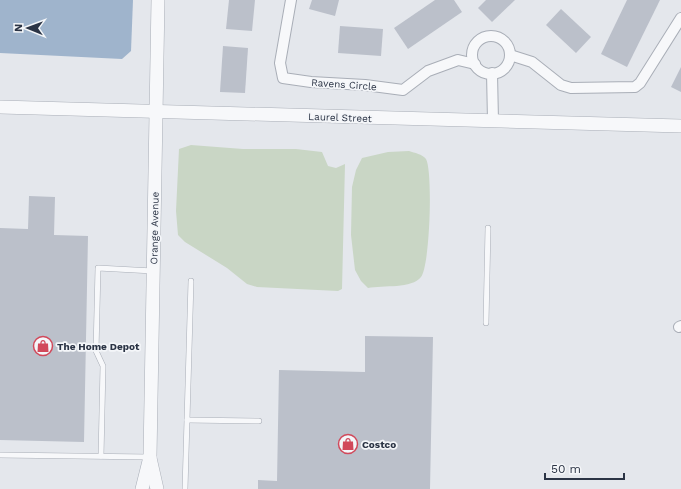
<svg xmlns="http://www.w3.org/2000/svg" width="681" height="489" viewBox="0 0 681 489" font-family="'Work Sans',sans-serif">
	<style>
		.green { fill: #c9d6c5 }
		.water { fill: #9fb4cc }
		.building { fill: #bbc0ca }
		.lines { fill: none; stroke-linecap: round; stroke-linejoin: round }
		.service-casing { stroke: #a9aeb7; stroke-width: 6 }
		.minor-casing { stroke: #a9aeb7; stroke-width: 12 }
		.tertiary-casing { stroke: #a9aeb7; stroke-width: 14 }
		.service { stroke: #f7f8fa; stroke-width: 5 }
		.minor { stroke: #f7f8fa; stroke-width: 10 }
		.tertiary { stroke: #f7f8fa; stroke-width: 13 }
		.labels { text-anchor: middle; stroke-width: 3.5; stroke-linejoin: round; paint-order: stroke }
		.street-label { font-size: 10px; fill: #2b3445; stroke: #f4f6f9 }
		.poi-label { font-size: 10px; font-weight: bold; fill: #2b3445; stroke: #f4f6f9; text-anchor: start }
	</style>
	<rect width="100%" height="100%" fill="#e4e7ec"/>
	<g class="green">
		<polygon points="191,145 243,149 296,149 322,152 328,166 336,168 345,164 342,289 338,291 257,287 247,284 227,268 185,242 178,235 176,211 179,149"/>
		<path d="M409 151C415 153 422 154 426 159 433 171 430 266 421 277 412 289 383 285 368 288L361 281 355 270 351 235 352 187 356 170 362 158 388 152Z"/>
	</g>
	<polygon class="water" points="0,0 133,0 131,51 122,59 0,53"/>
	<g class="building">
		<polygon points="229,0 255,0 252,31 226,29"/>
		<polygon points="312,0 339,0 335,16 309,9"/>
		<polygon points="435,0 454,0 462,12 408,49 394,28"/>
		<polygon points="486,0 515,0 492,22 478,8"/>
		<polygon points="627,0 660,0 627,67 601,54"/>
		<polygon points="561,9 591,37 576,53 546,25"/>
		<polygon points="340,26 383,29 381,56 338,53"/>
		<polygon points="223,46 248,48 245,93 220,92"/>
		<polygon points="681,67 681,92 671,87"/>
		<polygon points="29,196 55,197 54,235 88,236 84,442 0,440 0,228 28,229"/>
		<polygon points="365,336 433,337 430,489 258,489 258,480 277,481 279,370 365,372"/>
	</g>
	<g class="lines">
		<defs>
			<g id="service">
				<polyline points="486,323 488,228"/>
				<polyline points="187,420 259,421"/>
				<polyline points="0,455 149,457"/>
				<polyline points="101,456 103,366 96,351 98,268 153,271"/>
				<polyline points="185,489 191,281"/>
			</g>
			<g id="minor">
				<polyline points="291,0 280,63 283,78 311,82 365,85 403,90 428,71 458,60 475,64"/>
				<circle cx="491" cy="55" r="19"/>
				<polyline points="510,55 532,62 561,85 571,88 635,87 640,83 681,18"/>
				<polyline points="492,73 493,121"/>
				<polyline points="679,327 681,326"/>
			</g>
			<g id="tertiary">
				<polyline points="0,107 681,126"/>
				<polyline points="150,458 157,489"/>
				<polyline points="142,489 150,457 158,0"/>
			</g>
		</defs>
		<use href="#service" class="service-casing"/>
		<use href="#minor" class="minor-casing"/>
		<use href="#tertiary" class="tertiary-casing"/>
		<use href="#service" class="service"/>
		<use href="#minor" class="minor"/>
		<use href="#tertiary" class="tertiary"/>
	</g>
	<defs>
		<symbol id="shop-ring" viewBox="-11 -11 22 22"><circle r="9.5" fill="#f4f6f9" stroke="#d1495b" stroke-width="1.5"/><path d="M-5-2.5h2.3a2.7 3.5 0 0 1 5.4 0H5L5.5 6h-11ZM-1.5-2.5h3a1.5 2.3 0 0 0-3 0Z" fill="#d1495b"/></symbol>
	</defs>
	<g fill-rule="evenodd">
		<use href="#shop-ring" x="32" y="335" width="22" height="22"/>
		<use href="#shop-ring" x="337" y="433" width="22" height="22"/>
	</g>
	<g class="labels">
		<g class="street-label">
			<text transform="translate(344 84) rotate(4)" y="4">Ravens Circle</text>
			<text transform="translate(340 117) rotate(2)" y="4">Laurel Street</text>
			<text transform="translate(154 228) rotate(-89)" y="4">Orange Avenue</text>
		</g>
		<g class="poi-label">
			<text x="57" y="350">The Home Depot</text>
			<text x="362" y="448">Costco</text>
		</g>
	</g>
	<g transform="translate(28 28) rotate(271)" stroke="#f4f6f9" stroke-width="3" paint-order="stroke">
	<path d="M0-3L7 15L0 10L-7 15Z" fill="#2b3445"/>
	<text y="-6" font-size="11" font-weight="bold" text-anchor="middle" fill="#2b3445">N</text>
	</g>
	<path d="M545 473v6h79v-6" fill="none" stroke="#2b3445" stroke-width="2"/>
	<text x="551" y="473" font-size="12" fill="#2b3445" stroke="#f4f6f9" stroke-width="3" paint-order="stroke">50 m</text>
</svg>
